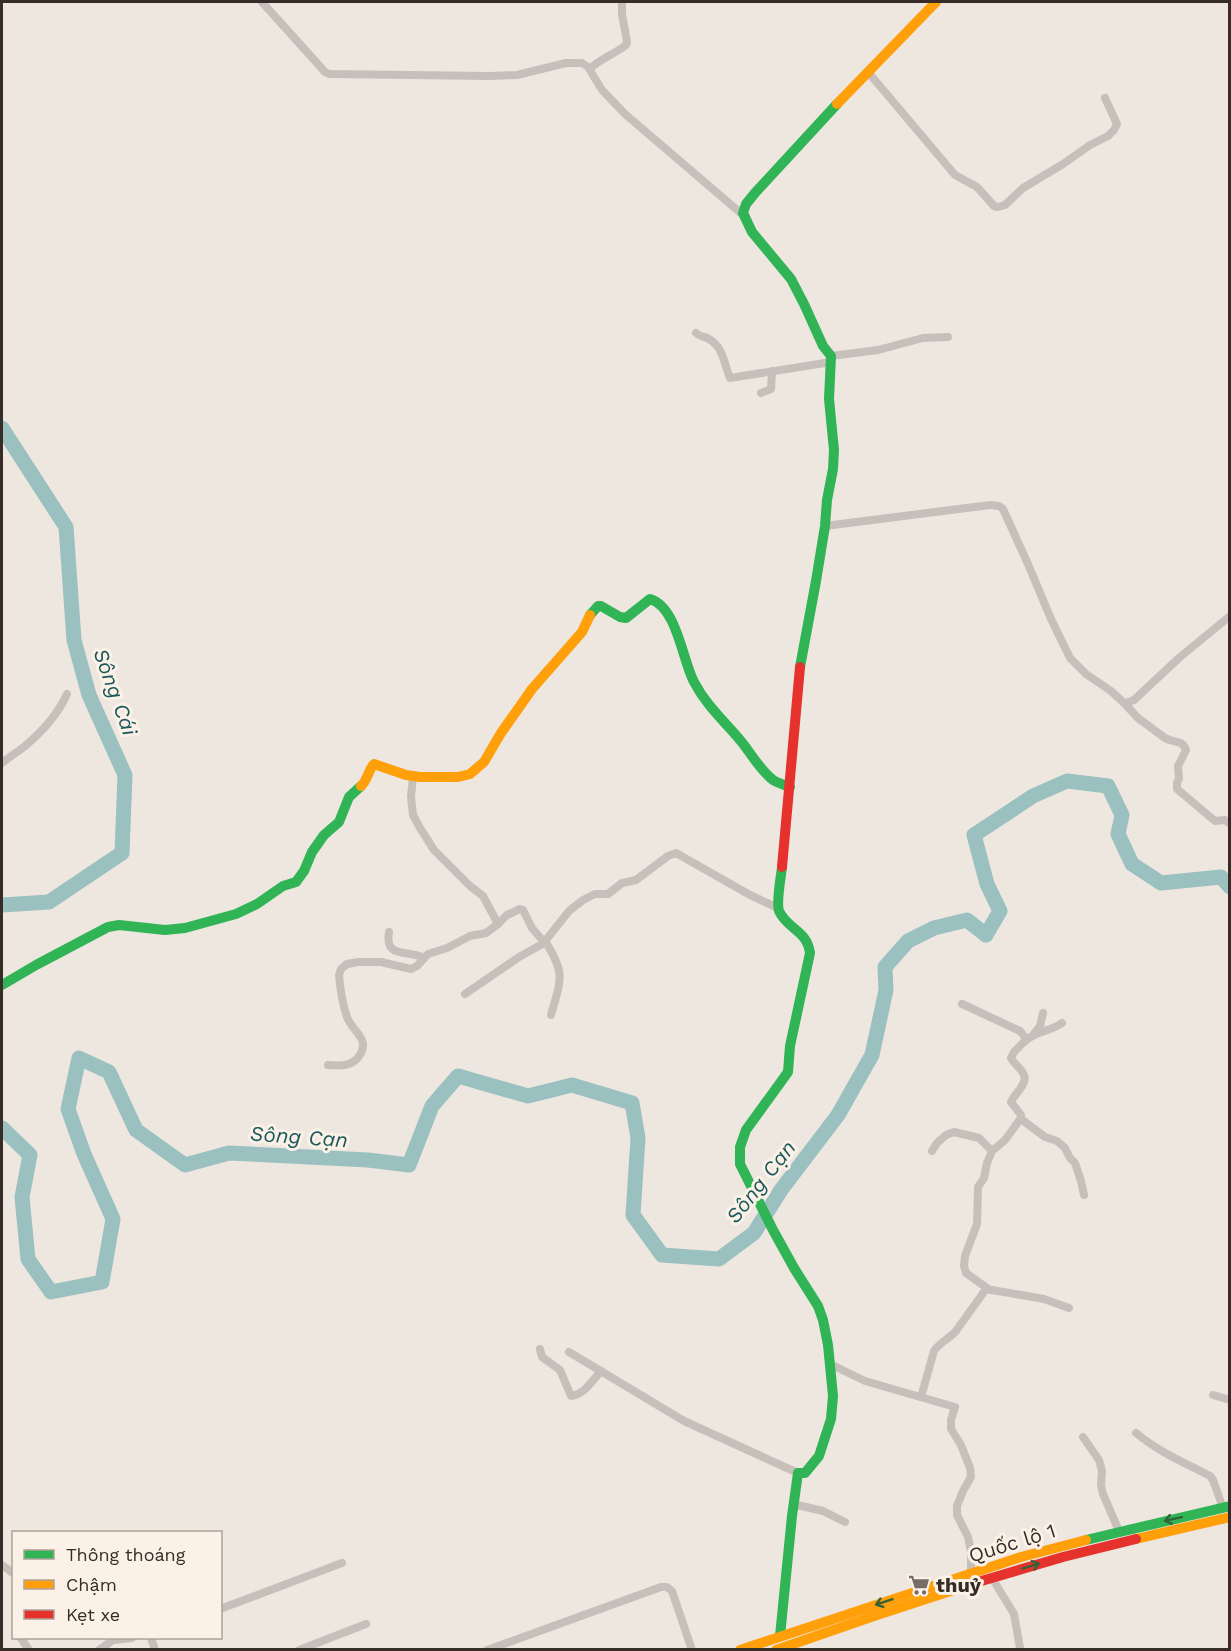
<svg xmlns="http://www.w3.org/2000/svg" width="1231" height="1651" viewBox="0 0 1231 1651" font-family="'Work Sans',sans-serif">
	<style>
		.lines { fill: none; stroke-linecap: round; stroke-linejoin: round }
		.river { stroke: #9ac0c0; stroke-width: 15 }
		.street { stroke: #c7bfb9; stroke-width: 8 }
		.fast { stroke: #30b455; stroke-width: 10 }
		.slow { stroke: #ff9f0a; stroke-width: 10 }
		.jam { stroke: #e5322d; stroke-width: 10 }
		.oneway { stroke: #346239 }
		.labels { text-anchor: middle; stroke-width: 6; stroke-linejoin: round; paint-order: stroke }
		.street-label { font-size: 20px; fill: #372c27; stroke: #fbf1e6 }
		.poi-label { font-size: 20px; font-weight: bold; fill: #372c27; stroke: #fbf1e6; text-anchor: start }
		.water-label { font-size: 21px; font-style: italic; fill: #19585c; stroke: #fbf1e6 }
	</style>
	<rect width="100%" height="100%" fill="#eee7e0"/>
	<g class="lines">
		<g class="river">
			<polyline points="2,428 66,527 74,640 89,695 125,775 122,853 49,902 2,905"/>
			<polyline points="2,1128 30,1155 22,1197 28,1259 51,1292 102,1282 113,1219 84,1154 68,1109 79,1058 109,1072 136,1130 185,1165 229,1153 368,1160 409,1165 432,1106 458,1076 528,1096 572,1085 632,1103 638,1138 633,1215 662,1255 719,1259 754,1233 781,1190 838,1115 872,1055 886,990 885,967 908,941 934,928 967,920 986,935 1000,911 987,884 974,835 1033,796 1067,781 1108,786 1122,815 1118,834 1132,864 1161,883 1221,877 1230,887"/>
		</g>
		<g class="street">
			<polyline points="262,2 325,72 329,74 489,76 517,75 566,63 582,63 588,67 602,90 625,114 743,215"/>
			<path d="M590 69C599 59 615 54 626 45L627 42 622 14V2"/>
			<polyline points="868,72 955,175 977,187 994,206 998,207 1005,205 1023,188 1063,164 1090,145 1108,136 1114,130 1117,124 1105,98"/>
			<path d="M696 333C700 337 704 336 709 339 724 348 724 364 730 378L831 362"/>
			<polyline points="831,356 878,350 923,338 948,337"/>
			<polyline points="761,393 771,389 772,371"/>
			<polyline points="825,526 990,505 999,506 1003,509 1028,564 1051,619 1070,658 1086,674 1111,691 1124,703 1126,703 1134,700 1180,657 1230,616"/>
			<path d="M1124 703 1138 718 1165 738C1173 743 1182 739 1186 750L1178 766 1179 778 1177 783V789L1215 821 1225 820 1230 824"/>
			<path d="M2 763C9 757 18 752 25 746 43 731 58 714 67 694"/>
			<polyline points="413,777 411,797 413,815 420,828 434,850 470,886 483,896 498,924 507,915 520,909 523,910 532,928 543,941 546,940 569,911 583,900 595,894 608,894 622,883 636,880 668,856 676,853 750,895 778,908"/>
			<path d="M389 932C384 960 409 949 424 958"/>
			<path d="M545 941C566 974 561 979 551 1015"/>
			<polyline points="465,994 519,957 546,942"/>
			<path d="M962 1004 1020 1031 1025 1037V1041L1014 1052 1011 1058C1014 1064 1021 1068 1024 1075 1028 1084 1014 1094 1011 1102L1021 1115V1118L1005 1140 992 1151 987 1163 984 1178 978 1187 977 1224 965 1256 964 1266 966 1273 987 1288"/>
			<polyline points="1034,1034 1040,1026 1043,1013"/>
			<path d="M1025 1041C1039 1030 1049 1032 1062 1023"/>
			<path d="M328 1065C341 1066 354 1067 361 1053 363 1049 364 1045 362 1040 358 1031 350 1026 347 1017 343 1006 340 986 339 975L341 969 347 964 358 962H381L411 969 417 966 428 954 447 948 470 936 486 933 498 924"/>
			<polyline points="1021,1119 1045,1137 1057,1141 1065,1148 1070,1158 1075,1163 1081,1181 1084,1195"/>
			<polyline points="932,1151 937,1143 946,1135 954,1132 979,1138 992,1151"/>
			<path d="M540 1349 542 1357 560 1370 571 1396C585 1394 592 1381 601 1371"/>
			<polyline points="569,1352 684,1421 798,1473"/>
			<polyline points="830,1364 865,1381 955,1407 951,1420 951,1429 961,1445 970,1468 971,1477 963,1491 957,1506 957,1515 968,1537 971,1552 971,1574"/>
			<polyline points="1213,1395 1230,1400"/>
			<path d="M921 1397 934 1351C940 1342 949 1339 956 1331L986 1289 1044 1299 1069 1308"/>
			<path d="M1136 1433C1159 1452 1185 1463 1210 1476L1213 1480 1223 1508"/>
			<polyline points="1083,1437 1099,1460 1102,1471 1101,1485 1103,1494 1119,1531"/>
			<polyline points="793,1504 823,1511 845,1522"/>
			<polyline points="2,1565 14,1574"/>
			<polyline points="992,1578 1014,1614 1020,1648"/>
			<polyline points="220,1609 342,1563"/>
			<polyline points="21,1638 29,1650"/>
			<polyline points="151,1638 155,1650"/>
			<polyline points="99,1650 113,1640 132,1638"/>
			<polyline points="299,1650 366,1624"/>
			<polyline points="487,1650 661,1587 667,1587 672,1591 692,1650"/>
		</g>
		<g class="fast">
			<path d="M590 615 598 606H601L620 617 626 618 650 599C677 607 682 659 694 682 706 705 724 721 740 740 751 753 759 769 773 780 778 783 784 785 790 787"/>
			<polyline points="800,667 816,581 825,526 827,500 833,469 834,450 829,399 831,356 823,346 804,304 791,279 752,232 743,213 746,204 755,193 837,104"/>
			<polyline points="2,985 36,965 108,927 119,925 165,930 185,928 236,914 257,904 283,886 296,882 304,871 312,852 324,835 339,822 349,797 361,786"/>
			<polyline points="1086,1540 1230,1506"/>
			<path d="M780 1636 792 1516 798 1473H805L819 1456 831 1419 833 1396 828 1345 823 1320 818 1306 794 1268 773 1230 740 1164V1147L746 1130 788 1072 790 1046 810 953C807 930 787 929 779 911 776 902 781 877 782 867"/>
		</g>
		<g class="slow">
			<polyline points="837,104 936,2"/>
			<path d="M361 786C368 780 367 772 374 764L406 775 420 777H458L470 774 484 762 501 733 532 689 582 632 590 615"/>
			<polyline points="1136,1539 1230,1517"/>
			<polyline points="740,1650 1021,1557 1086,1540"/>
			<polyline points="776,1650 874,1616 978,1582"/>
		</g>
		<g class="jam">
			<polyline points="782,867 800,667"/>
			<polyline points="978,1582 1063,1557 1136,1539"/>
		</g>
	</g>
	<defs><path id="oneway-shaft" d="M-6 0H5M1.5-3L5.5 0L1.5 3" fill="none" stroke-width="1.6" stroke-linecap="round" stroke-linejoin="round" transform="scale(1.5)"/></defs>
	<g class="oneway">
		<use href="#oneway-shaft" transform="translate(1173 1519) rotate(168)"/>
		<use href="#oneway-shaft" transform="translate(1031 1566) rotate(-17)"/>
		<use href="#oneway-shaft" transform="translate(884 1602) rotate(162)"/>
	</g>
	<defs>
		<symbol id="supermarket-bare" viewBox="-9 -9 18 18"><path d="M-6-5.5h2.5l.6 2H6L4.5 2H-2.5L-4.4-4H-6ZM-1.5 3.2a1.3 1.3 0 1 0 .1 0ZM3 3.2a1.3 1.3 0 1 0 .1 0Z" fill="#776d68" stroke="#fbf1e6" stroke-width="2.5" paint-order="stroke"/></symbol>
	</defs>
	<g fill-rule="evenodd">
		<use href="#supermarket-bare" x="904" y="1570" width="30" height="30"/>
	</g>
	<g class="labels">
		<g class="street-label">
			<text transform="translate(1012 1543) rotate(-17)" y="7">Quốc lộ 1</text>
		</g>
		<g class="poi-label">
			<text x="936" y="1592">thuỷ</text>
		</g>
		<g class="water-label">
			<text transform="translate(115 692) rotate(70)" y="7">Sông Cái</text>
			<text transform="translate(299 1137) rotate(4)" y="7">Sông Cạn</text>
			<text transform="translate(761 1182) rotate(-52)" y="7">Sông Cạn</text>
		</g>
	</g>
	<rect width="1231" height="1651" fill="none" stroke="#372c27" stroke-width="6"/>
	<rect x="12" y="1531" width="210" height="108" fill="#fbf1e6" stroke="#ada29a" stroke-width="1.5"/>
	<rect x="24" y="1550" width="30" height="9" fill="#30b455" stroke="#ada29a" stroke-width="1.5"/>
	<text x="66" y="1561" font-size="18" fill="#372c27">Thông thoáng</text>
	<rect x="24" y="1580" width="30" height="9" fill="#ff9f0a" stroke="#ada29a" stroke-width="1.5"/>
	<text x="66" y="1591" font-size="18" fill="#372c27">Chậm</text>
	<rect x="24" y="1610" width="30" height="9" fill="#e5322d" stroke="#ada29a" stroke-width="1.5"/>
	<text x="66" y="1621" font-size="18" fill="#372c27">Kẹt xe</text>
</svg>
